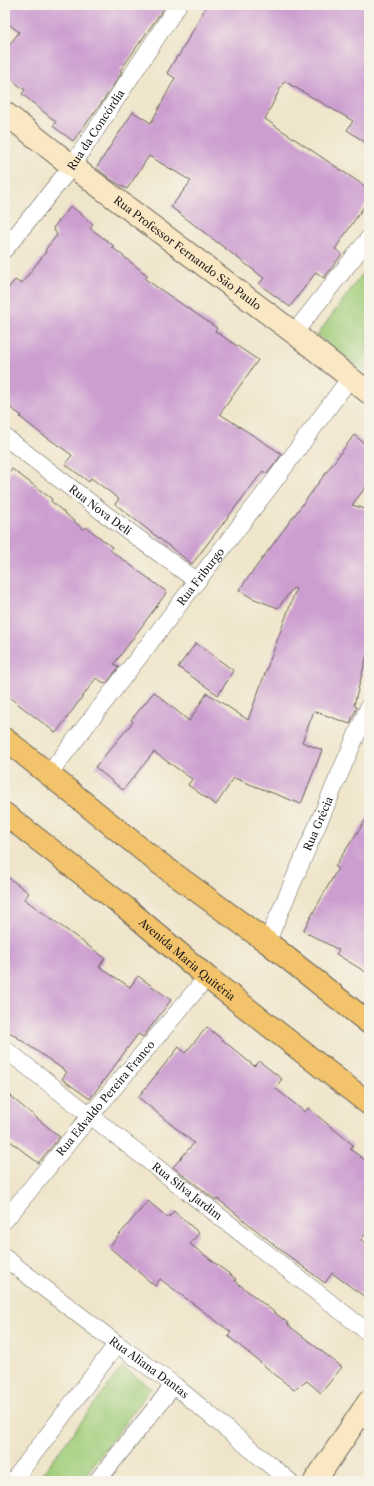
<svg xmlns="http://www.w3.org/2000/svg" width="374" height="1486" viewBox="0 0 374 1486" font-family="'Libre Caslon Text',serif">
	<style>
		.green { fill: #a1ce7b; stroke: #5e754c }
		.building { fill: #cc9ed0 }
		.lines { fill: none; stroke-linecap: round; stroke-linejoin: round }
		.street-casing { stroke: #666259; stroke-width: 18 }
		.secondary-casing { stroke: #666259; stroke-width: 24 }
		.primary-casing { stroke: #666259; stroke-width: 24 }
		.street { stroke: #fff; stroke-width: 17 }
		.secondary { stroke: #fae7c3; stroke-width: 22 }
		.primary { stroke: #f2c36a; stroke-width: 22 }
		.labels { text-anchor: middle; stroke-width: 3; stroke-linejoin: round; paint-order: stroke }
		.street-label { font-size: 11px; fill: #1c1c1c; stroke: #f7f3e8 }
	</style>
	<rect width="100%" height="100%" fill="#f7f3e8"/>
	<filter id="ink" filterUnits="userSpaceOnUse"><feTurbulence type="fractalNoise" baseFrequency=".025" numOctaves="2"/><feDisplacementMap in="SourceGraphic" scale="8" xChannelSelector="R" yChannelSelector="G"/><feConvolveMatrix kernelMatrix="1 2 1 2 8 2 1 2 1" color-interpolation-filters="sRGB"/></filter>
	<filter id="wash" filterUnits="userSpaceOnUse"><feTurbulence type="fractalNoise" baseFrequency=".012" numOctaves="4" result="noise"/><feDisplacementMap in="SourceGraphic" scale="16" xChannelSelector="R" yChannelSelector="G"/><feGaussianBlur stdDeviation="0.9" result="paint"/><feColorMatrix in="noise" values="0 0 0 0 0 0 0 0 0 0 0 0 0 0 0 0 0 1.4 0 .05"/><feComposite in="paint" operator="in"/></filter>
	<g filter="url(#wash)">
		<rect width="100%" height="100%" fill="#efe5ca"/>
		<g class="green">
			<polygon points="369,265 369,375 317,335"/>
			<polygon points="122,1367 151,1388 81,1481 37,1481"/>
		</g>
		<g id="blocks">
			<g class="building">
				<polygon points="5,5 166,5 120,71 122,72 100,105 73,141 53,126 56,122 22,94 25,90 5,75 5,51 19,32 5,21"/>
				<polygon points="207,5 369,5 369,145 347,130 353,121 284,81 265,119 369,189 369,199 335,249 342,254 324,278 316,272 290,307 259,284 264,278 171,207 191,181 149,156 127,189 113,181 96,168 133,112 151,123 175,78 167,73 177,56 178,57"/>
				<polygon points="71,206 93,224 90,228 114,246 112,247 148,276 145,279 217,328 215,331 258,360 220,414 282,454 267,474 263,471 192,564 115,504 119,499 91,478 89,482 65,464 72,455 45,436 44,436 20,417 22,416 5,404 5,292 15,280 21,284 46,252 45,250 57,235 53,228"/>
				<polygon points="354,435 369,447 369,483 352,505 369,510 369,647 354,705 357,707 350,724 314,711 302,742 322,750 301,804 234,778 216,805 188,785 192,779 154,752 123,790 95,767 133,722 131,720 154,692 189,721 207,693 248,720 296,589 293,588 278,608 252,598 239,590"/>
				<polygon points="12,469 52,499 51,501 84,530 86,527 112,547 110,550 167,592 114,664 119,667 106,684 96,678 56,733 5,694 5,480"/>
				<polygon points="196,643 234,671 218,695 178,667"/>
				<polygon points="369,815 369,974 336,954 339,950 303,931 338,868 335,866"/>
				<polygon points="5,875 29,893 24,899 105,958 99,967 130,987 138,976 171,1000 143,1037 138,1034 90,1099 62,1079 67,1072 5,1029"/>
				<polygon points="207,1027 254,1066 259,1061 282,1079 275,1088 305,1112 308,1108 353,1145 350,1149 369,1163 369,1228 361,1240 369,1246 369,1300 332,1273 325,1283 282,1251 218,1199 217,1201 173,1167 194,1143 138,1097 179,1047 185,1053"/>
				<polygon points="5,1092 60,1137 38,1163 5,1137"/>
				<polygon points="148,1201 168,1218 174,1211 199,1233 190,1244 236,1279 235,1281 289,1324 288,1325 342,1367 321,1393 307,1381 294,1390 228,1336 231,1332 160,1279 155,1286 109,1247"/>
			</g>
		</g>
	</g>
	<g filter="url(#ink)">
		<use href="#blocks" fill-opacity="0" stroke="#666259" stroke-width="1"/>
		<g class="lines">
			<defs>
				<g id="street">
					<path id="s1" d="M5 249 72 166 178 5"/>
					<polyline points="294,333 369,238"/>
					<path id="s2" d="M5 437 105 514 197 581"/>
					<path id="s3" d="M49 774 271 485 350 378"/>
					<path id="s4" d="M267 942 369 706"/>
					<path id="s5" d="M5 1049 369 1333"/>
					<path id="s6" d="M5 1220 90 1116 207 977"/>
					<path id="s7" d="M5 1258 117 1344 174 1385 289 1481"/>
					<polyline points="13,1481 117,1344"/>
					<polyline points="97,1481 174,1385"/>
				</g>
				<g id="secondary">
					<path id="s8" d="M5 113 72 166 294 333 369 393"/>
					<polyline points="315,1481 369,1401"/>
				</g>
				<g id="primary">
					<polyline points="5,739 155,860 267,942 369,1023"/>
					<path id="s9" d="M5 814 126 908 207 977 369 1104"/>
				</g>
			</defs>
			<use href="#street" class="street-casing"/>
			<use href="#secondary" class="secondary-casing"/>
			<use href="#primary" class="primary-casing"/>
			<use href="#street" class="street"/>
			<use href="#secondary" class="secondary"/>
			<use href="#primary" class="primary"/>
		</g>
	</g>
	<g class="labels">
		<g class="street-label">
			<text dy="4" stroke="none"><textPath href="#s1" startOffset="150">Rua da Concórdia</textPath></text>
			<text dy="4" stroke="none"><textPath href="#s8" startOffset="230">Rua Professor Fernando São Paulo</textPath></text>
			<text dy="4" stroke="none"><textPath href="#s2" startOffset="120">Rua Nova Deli</textPath></text>
			<text dy="4" stroke="none"><textPath href="#s3" startOffset="249">Rua Friburgo</textPath></text>
			<text dy="4" stroke="none"><textPath href="#s4" startOffset="129">Rua Grécia</textPath></text>
			<text dy="4" stroke="none"><textPath href="#s9" startOffset="233">Avenida Maria Quitéria</textPath></text>
			<text dy="4" stroke="none"><textPath href="#s6" startOffset="158">Rua Edvaldo Pereira Franco</textPath></text>
			<text dy="4" stroke="none"><textPath href="#s5" startOffset="231">Rua Silva Jardim</textPath></text>
			<text dy="4" stroke="none"><textPath href="#s7" startOffset="181">Rua Aliana Dantas</textPath></text>
		</g>
	</g>
	<rect width="374" height="1486" fill="none" stroke="#f7f3e8" stroke-width="20"/>
</svg>
